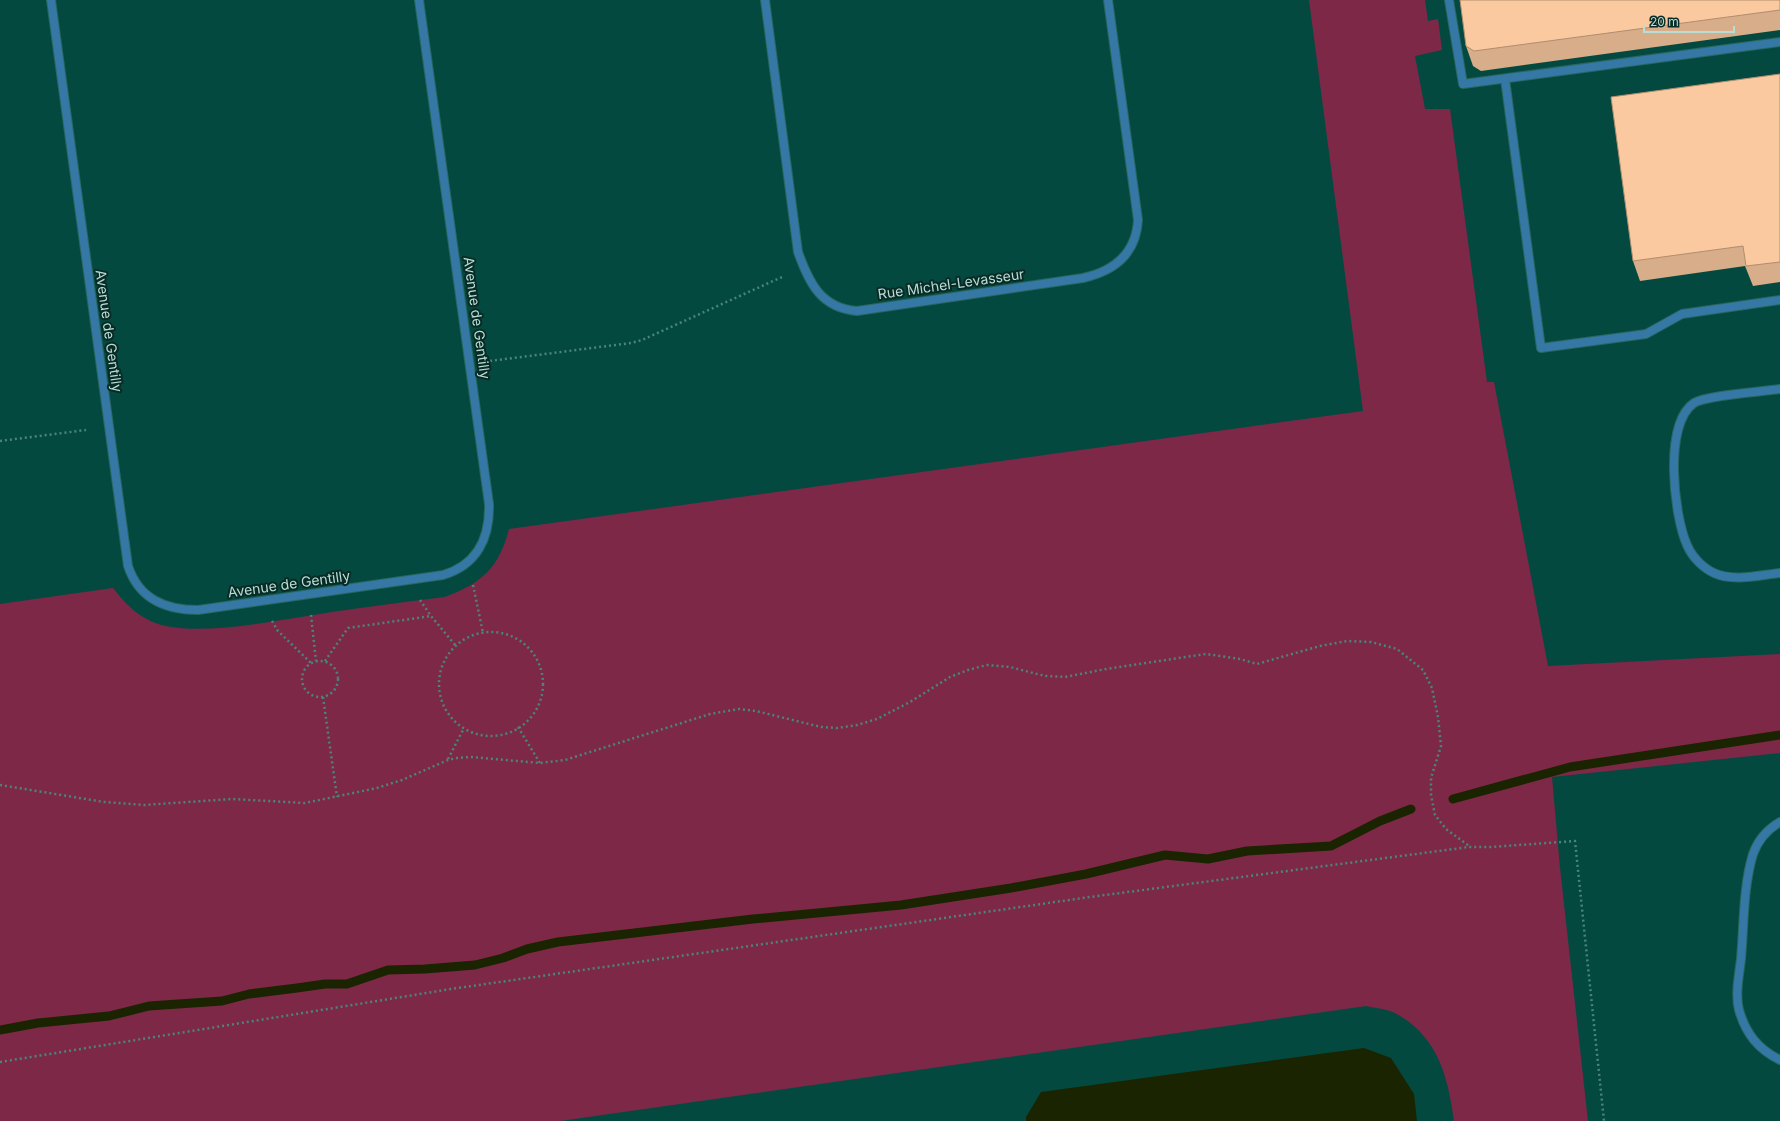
<svg xmlns="http://www.w3.org/2000/svg" width="1780" height="1121" viewBox="0 0 1780 1121" font-family="Inter,sans-serif">
	<style>
		.green { fill: #7e2847 }
		.water { fill: #1b2400 }
		.lines { fill: none; stroke-linecap: round; stroke-linejoin: round }
		.stream { stroke: #1b2400; stroke-width: 9 }
		.lane-casing { stroke: #28675e; stroke-width: 10 }
		.street-casing { stroke: #28675e; stroke-width: 10 }
		.path { stroke: #4b847b; stroke-width: 2.5; stroke-dasharray: 2 3; stroke-linecap: butt }
		.lane { stroke: #3577a5; stroke-width: 8 }
		.street { stroke: #3577a5; stroke-width: 8 }
		.wall { fill: #d8ad89 }
		.building { fill: #fbc99f; stroke: #b08d6f }
		.labels { text-anchor: middle; stroke-width: 4; stroke-linejoin: round; paint-order: stroke }
		.street-label { font-size: 14px; fill: #b8ddd5; stroke: #092b26 }
	</style>
	<rect width="100%" height="100%" fill="#044940"/>
	<path class="green" d="M1309 0H1425L1428 21 1438 19 1442 50 1415 56 1425 109H1450L1487 382H1494L1548 666 1780 654V753L1552 777 1560 868 1588 1121H1454C1448 1077 1438 1036 1395 1013 1387 1009 1375 1008 1366 1006L560 1121H0V604L113 588C127 606 142 621 166 626 204 634 262 623 301 617 349 609 397 603 445 597 482 583 499 568 509 529L1363 411Z"/>
	<polygon class="water" points="1364,1048 1391,1058 1414,1094 1417,1121 1026,1121 1026,1117 1041,1092"/>
	<g class="lines">
		<g class="stream">
			<polyline points="1453,799 1570,767 1780,735"/>
			<polyline points="0,1030 38,1023 109,1016 149,1006 222,1001 249,994 297,988 325,984 347,984 388,970 425,969 475,965 503,958 527,949 558,942 753,919 901,905 1011,888 1086,874 1165,855 1208,859 1247,851 1331,846 1380,821 1411,809"/>
		</g>
		<defs>
			<g id="lane">
				<polyline points="1449,0 1463,84 1780,42"/>
				<polyline points="1505,79 1541,348 1646,334 1682,314 1780,300"/>
				<path d="M1780 389C1762 392 1706 395 1694 403 1663 424 1674 516 1687 545 1692 557 1703 568 1714 573 1733 582 1760 575 1780 573"/>
				<path d="M1780 822C1768 829 1758 840 1753 854 1743 887 1744 925 1741 959 1739 975 1735 995 1739 1010 1746 1034 1758 1049 1780 1060"/>
			</g>
			<g id="street">
				<path d="M51 0 128 566C139 599 165 610 198 610L443 575C477 565 490 538 489 504L419 0"/>
				<path d="M765 0 798 252C809 283 821 308 857 311L1083 278C1114 271 1136 254 1138 220L1108 0"/>
			</g>
		</defs>
		<use href="#lane" class="lane-casing"/>
		<use href="#street" class="street-casing"/>
		<g class="path">
			<polyline points="490,361 631,343 642,340 782,277"/>
			<polyline points="0,441 86,430"/>
			<polyline points="473,585 483,633"/>
			<polyline points="420,600 431,616 456,646"/>
			<polyline points="311,615 316,661"/>
			<polyline points="272,621 278,631 311,663"/>
			<circle cx="491" cy="684" r="52"/>
			<circle cx="320" cy="679" r="18"/>
			<polyline points="325,661 348,628 431,616"/>
			<polyline points="323,697 337,797"/>
			<polyline points="518,727 540,763"/>
			<polyline points="448,759 464,728"/>
			<polyline points="0,785 104,802 144,805 232,799 305,803 377,788 402,780 448,760 457,758 471,757 540,763 565,760 710,714 739,709 756,711 821,727 837,728 857,725 877,719 910,702 950,677 968,670 987,665 1010,667 1045,676 1065,677 1106,669 1206,654 1240,659 1257,664 1320,646 1347,641 1371,642 1397,649 1423,670 1432,688 1438,717 1441,746 1431,778 1431,795 1435,815 1446,829 1469,846"/>
			<polyline points="0,1062 451,989 1090,897 1469,847 1491,847 1575,841 1604,1121"/>
		</g>
		<use href="#lane" class="lane"/>
		<use href="#street" class="street"/>
	</g>
	<g class="wall">
		<polygon points="1780,0 1780,30 1481,71 1473,66 1466,46"/>
		<polygon points="1780,74 1780,282 1753,286 1745,266 1640,281 1633,261"/>
	</g>
	<g class="building">
		<polygon points="1460,0 1780,0 1780,10 1474,51 1466,46"/>
		<polygon points="1780,74 1780,262 1746,266 1743,246 1633,261 1611,97"/>
	</g>
	<g class="labels">
		<g class="street-label">
			<text transform="translate(951 284) rotate(-8)" y="5">Rue Michel-Levasseur</text>
			<text transform="translate(477 318) rotate(82)" y="5">Avenue de Gentilly</text>
			<text transform="translate(109 331) rotate(82)" y="5">Avenue de Gentilly</text>
			<text transform="translate(289 584) rotate(-8)" y="5">Avenue de Gentilly</text>
		</g>
	</g>
	<path d="M1644 26v6h90v-6" fill="none" stroke="#b8ddd5" stroke-width="2"/>
	<text x="1650" y="26" font-size="12" fill="#b8ddd5" stroke="#092b26" stroke-width="3" paint-order="stroke">20 m</text>
</svg>
